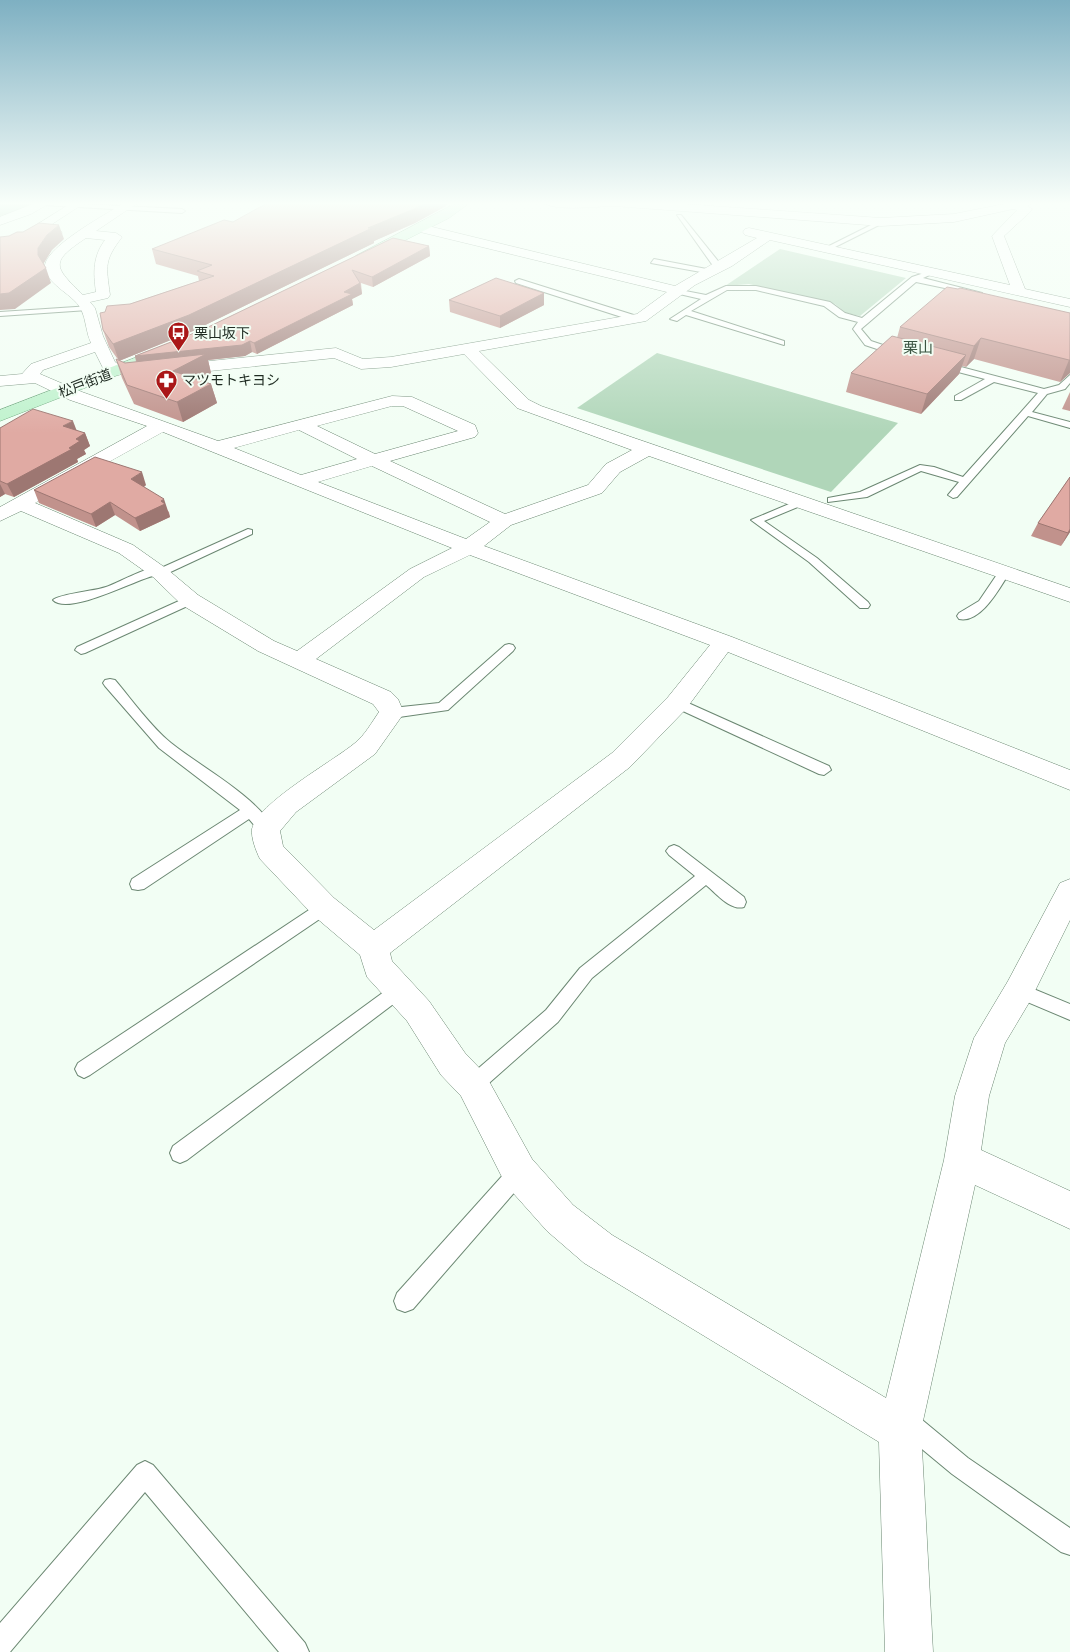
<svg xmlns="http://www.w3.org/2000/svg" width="1070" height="1652" viewBox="0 0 1070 1652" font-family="'Asap Condensed','Noto Sans JP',sans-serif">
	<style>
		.green { fill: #b0d6b9 }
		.forest { fill: #98c2a2 }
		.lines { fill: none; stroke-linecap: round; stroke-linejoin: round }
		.lane-casing { stroke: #6b8772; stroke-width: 2 }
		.street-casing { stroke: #6b8772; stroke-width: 1 }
		.primary-casing { stroke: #6ca77c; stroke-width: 1 }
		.lane { fill: #fff; fill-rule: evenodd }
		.street { fill: #fff; fill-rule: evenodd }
		.primary { fill: #bff2cd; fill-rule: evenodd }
		.wall { fill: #c1928c }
		.shaded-wall { fill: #9d7772 }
		.building { fill: #e0aaa3; stroke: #9d7772 }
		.labels { text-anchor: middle; stroke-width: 4; stroke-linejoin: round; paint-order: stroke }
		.far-poi-label { font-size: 14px; fill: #1f2b22; stroke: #f2fef4; text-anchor: start }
		.far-street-label { font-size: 14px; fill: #1f2b22; stroke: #f2fef4 }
		.far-neighbourhood-label { font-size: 15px; fill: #3b5542; stroke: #f2fef4 }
	</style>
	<rect width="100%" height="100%" fill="#f2fef4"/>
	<g class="green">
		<polygon points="780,249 906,278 860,316 846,313 835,304 749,284 725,286"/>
		<polygon points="657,353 898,423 831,492 577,408"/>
	</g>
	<polygon class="forest" points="0,202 32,202 25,208 0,216"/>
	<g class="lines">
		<defs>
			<g id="lane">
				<polygon points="42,202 182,209 185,211 182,213 44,205"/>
				<polygon points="677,215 681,215 722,266 722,270 716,270"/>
				<polygon points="881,220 883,223 829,250 823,249"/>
				<polygon points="654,259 712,270 716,272 712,274 651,263"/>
				<polygon points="930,271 934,273 923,278 982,293 978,295 916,282 861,329 871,341 901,351 901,355 898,356 865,345 853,329 858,322 839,317 824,306 756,290 727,290 691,311 784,341 784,345 686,315 677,321 670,319 701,299 675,293 675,289 706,295 726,286 756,286 830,302 845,313 862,318 912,277"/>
				<polygon points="519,279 640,317 641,319 634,321 516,283 515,281"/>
				<polygon points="91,306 91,310 88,310 0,316 0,312"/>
				<polygon points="942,362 1044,389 1059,385 1070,375 1070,383 1065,389 1047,394 1032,412 1070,422 1070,428 1028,416 957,497 953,498 948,495 959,482 921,471 867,497 828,502 828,498 860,492 920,465 934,467 963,477 1038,393 994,382 961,400 955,400 955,396 985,379 939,367 939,363"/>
				<polygon points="801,499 806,502 805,504 764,521 817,558 868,602 870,605 868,608 860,608 809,562 751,520"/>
				<path d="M248 529 252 530V534L164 575C160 576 156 575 153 576 135 580 68 616 53 600 59 594 95 591 106 587 118 583 151 564 161 568Z"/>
				<path d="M1004 569 1010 572C1000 587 981 624 959 619L957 616 959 613 979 601 1000 570Z"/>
				<polygon points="190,596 196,600 194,603 85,653 81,654 75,650 77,647"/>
				<polygon points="509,644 513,645 515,648 513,651 448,710 392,718 385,713 392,708 439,703 505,645"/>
				<path d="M110 679 115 680C132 700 151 727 171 743 201 767 256 796 274 829L271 833H261L249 819 144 889 138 890 132 889 130 884 132 879 240 810 159 748 105 686 103 683 105 680Z"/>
				<polygon points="677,698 829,766 831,770 824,775 819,774 672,706 670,703 672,700"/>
				<path d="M674 845 679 847 744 897 746 902 744 907C730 911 716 893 706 885L592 978 558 1022 480 1091 473 1094 466 1091 464 1085 466 1079 546 1010 580 968 695 876 669 855 666 851 669 847Z"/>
				<polygon points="324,900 330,902 332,907 330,912 90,1075 84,1078 78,1075 75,1069 78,1063"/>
				<polygon points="398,983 404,986 407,991 404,996 187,1160 180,1163 173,1160 170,1153 173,1146 392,986"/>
				<polygon points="1019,983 1070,1004 1070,1020 1013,996 1010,991 1013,986"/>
				<polygon points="519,1162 526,1165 529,1172 526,1179 413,1309 405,1312 397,1309 394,1301 397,1293 512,1165"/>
				<polygon points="907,1410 915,1414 968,1458 1070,1528 1070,1555 1061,1552 952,1474 899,1430 895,1422 899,1414"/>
				<polygon points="145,1461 153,1465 305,1643 309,1652 279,1652 145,1492 10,1652 0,1652 0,1623 137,1465"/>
			</g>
			<g id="street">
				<polygon points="38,202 52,202 31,214 0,225 0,217"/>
				<polygon points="73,202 86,202 46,228 60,230 62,233 60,236 33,235 27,231"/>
				<path d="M126 202H139L96 231 116 233 122 237C104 261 106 265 110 295L108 298 90 302 95 308 103 336 115 362 127 370 119 375 103 368 95 352 43 370 40 374 82 392 218 441 392 396 412 397 475 425 478 433 475 437 390 461 505 514 588 485 606 464 632 450 517 408 464 354 391 367 361 369 334 358 171 375 163 370 171 365 336 348 363 359 391 357 637 314 667 292 416 231 414 228 420 224 675 286 757 238 745 235 743 232 745 229 749 228 1010 285 992 236 1017 210 1013 209 954 222 881 226 614 206C599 206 553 212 543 202H655L881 218 954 214 1014 202H1034L1027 206 1032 209 1030 212 1004 236 1025 289 1070 299V307L770 240 732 266 695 285 646 321 479 351 529 400 541 406 1070 588V602L649 456 620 472 602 493 511 525 484 546 732 637 1070 770V790L728 652 686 709 630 767 390 953 392 961 429 1001 465 1053 485 1074 532 1159 573 1205 612 1235 886 1398 944 1160 955 1096 974 1038 1008 981 1060 883 1070 879V920L1030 1001 1005 1043 989 1096 981 1150 1070 1191V1229L975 1185 921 1430 933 1652H885L879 1442 584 1263 547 1231 506 1185 461 1096 441 1075 407 1021 367 977 360 955 314 916 260 859C256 851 251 838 252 829 256 804 335 760 355 743 365 735 372 722 379 712L373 704 258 651 182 605 153 577 119 553 21 511 0 521V507L147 426 70 400 35 383 0 386V376L22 374 31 364 91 343C86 333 86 319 81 309 73 294 50 287 45 269 40 249 110 212 126 202ZM86 238 105 240C93 256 93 272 96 292L83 295C53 266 50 262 86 238ZM392 406H403L458 431 375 454 317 426ZM299 430 357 459 301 475 234 448ZM163 432 452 548 410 569 297 651 274 641 198 595 167 569 133 545 35 503ZM372 466 490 522 466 539 318 482ZM470 555 710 645 668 697 612 753 374 930 334 898 283 846 280 831 296 812 375 754 404 713 398 699 391 692 316 659 424 577Z"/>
				<path d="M444 202H468L469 203C464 209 449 207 444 202Z"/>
			</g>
			<g id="primary">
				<polygon points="458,202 471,202 449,218 368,259 358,259 356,256"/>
				<polygon points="153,351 161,356 159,359 0,421 0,410"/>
			</g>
		</defs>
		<use href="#lane" class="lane-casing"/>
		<use href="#street" class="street-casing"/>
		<use href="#primary" class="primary-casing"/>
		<use href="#lane" class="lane"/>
		<use href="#street" class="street"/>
		<use href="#primary" class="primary"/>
	</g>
	<g class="wall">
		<polygon points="446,206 415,223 374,241 374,243 193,331 119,361 125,363 136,362 135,356 202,330 393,238 429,246 430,256 373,287 361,283 362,294 352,299 353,305 257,354 252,352 245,356 208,360 211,373 199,380 211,384 217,403 183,422 134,404 122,378 116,359 119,361 109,347 103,330 130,304 199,281 198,276 156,264 152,249 233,222"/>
		<polygon points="958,289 1070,313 1070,373 1060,382 974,359 966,367 962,366 959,374 921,414 846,392 851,373 897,338 900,327"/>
		<polygon points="544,293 544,305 500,328 450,312 449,300"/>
		<polygon points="1070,392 1070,411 1062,409"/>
		<polygon points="0,428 77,431 85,433 90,446 84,450 86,454 77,459 78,462 14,497 5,494 0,497"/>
		<polygon points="1070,477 1070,532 1061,546 1031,536 1038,523"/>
		<polygon points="146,485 144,487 169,512 170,517 140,531 115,515 96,527 39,503 34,490"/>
	</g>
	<g class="shaded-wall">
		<polygon points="427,202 446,202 446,206 415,223 374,241 374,243 193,331 119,361 113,344"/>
		<polygon points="59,225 64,239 52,250 44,263 43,269 46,268 51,283 15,309 0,310 0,294 38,255 38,248 47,235"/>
		<polygon points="429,246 430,256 373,287 372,277"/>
		<polygon points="360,283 362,294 352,299 353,305 257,354 254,343"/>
		<polygon points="544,293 544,305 500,328 500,316"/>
		<polygon points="981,338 974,359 966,367 974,346"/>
		<polygon points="250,341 252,352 245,356 208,360 211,373 179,390 138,367 135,356"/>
		<polygon points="966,355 959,374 921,414 927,394"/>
		<polygon points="1069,360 1070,360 1070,373 1060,382"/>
		<polygon points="211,384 217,403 183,422 177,402"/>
		<polygon points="73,421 78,434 63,426"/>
		<polygon points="85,433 90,446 84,450 86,454 77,459 78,462 14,497 7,484 69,448 76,439"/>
		<polygon points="142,472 146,485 136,492 131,479"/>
		<polygon points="0,484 5,494 0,497"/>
		<polygon points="164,499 170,517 140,531 135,518"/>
		<polygon points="110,502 115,515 96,527 91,514"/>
		<polygon points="1070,529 1070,532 1061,546 1068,533"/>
	</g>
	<g class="building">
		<polygon points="269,202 427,202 414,209 368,228 372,228 189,315 113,344 103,330 100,313 105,312 107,306 130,304 214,276 197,271 212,265 152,249 224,220 233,222"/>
		<polygon points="39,223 59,225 47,235 38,248 38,255 46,268 9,293 0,294 0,237 9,236 17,232 23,232"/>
		<polygon points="393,238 429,246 372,277 352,270 360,283 344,292 352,294 254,343 250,341 242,345 135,356 202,330"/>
		<polygon points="496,278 544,293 500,316 449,300"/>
		<polygon points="947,287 958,289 960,288 1070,313 1070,360 1069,360 981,338 974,346 900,327"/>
		<polygon points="892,336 966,355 927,394 851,373"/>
		<polygon points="206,354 173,371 211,384 177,402 127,385 116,359 125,363"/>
		<polygon points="33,409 73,421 63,426 85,433 76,439 80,441 69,448 72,449 7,484 0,481 0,428"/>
		<polygon points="95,457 142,472 131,479 164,499 161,501 165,504 135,518 110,502 91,514 34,490"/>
		<polygon points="1070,477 1070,529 1068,533 1038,523"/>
	</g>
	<linearGradient id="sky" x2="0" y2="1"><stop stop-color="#7eb0c2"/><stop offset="0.47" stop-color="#f9fffa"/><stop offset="1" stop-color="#f9fffa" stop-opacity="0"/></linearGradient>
	<rect width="1070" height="433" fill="url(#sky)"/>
	<defs>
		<symbol id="bus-pin" viewBox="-11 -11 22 30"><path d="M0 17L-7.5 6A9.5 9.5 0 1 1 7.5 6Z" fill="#aa1718" stroke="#f2fef4"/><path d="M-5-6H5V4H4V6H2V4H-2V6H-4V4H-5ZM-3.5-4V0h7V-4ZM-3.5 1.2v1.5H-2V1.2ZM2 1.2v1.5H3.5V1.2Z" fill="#fff"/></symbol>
		<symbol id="pharmacy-pin" viewBox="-11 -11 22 30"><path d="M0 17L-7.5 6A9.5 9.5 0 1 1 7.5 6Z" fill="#aa1718" stroke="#f2fef4"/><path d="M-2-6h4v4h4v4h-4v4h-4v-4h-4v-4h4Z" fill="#fff"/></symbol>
	</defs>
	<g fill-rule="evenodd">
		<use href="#bus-pin" x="166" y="320" width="25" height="34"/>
		<use href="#pharmacy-pin" x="154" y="368" width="25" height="34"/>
	</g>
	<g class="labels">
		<g class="far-poi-label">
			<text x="194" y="338">栗山坂下</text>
			<text x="182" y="385">マツモトキヨシ</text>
		</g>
		<g class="far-street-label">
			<text transform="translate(85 383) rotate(-21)" y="5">松戸街道</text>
		</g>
		<g class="far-neighbourhood-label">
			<text x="918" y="353">栗山</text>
		</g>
	</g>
</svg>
